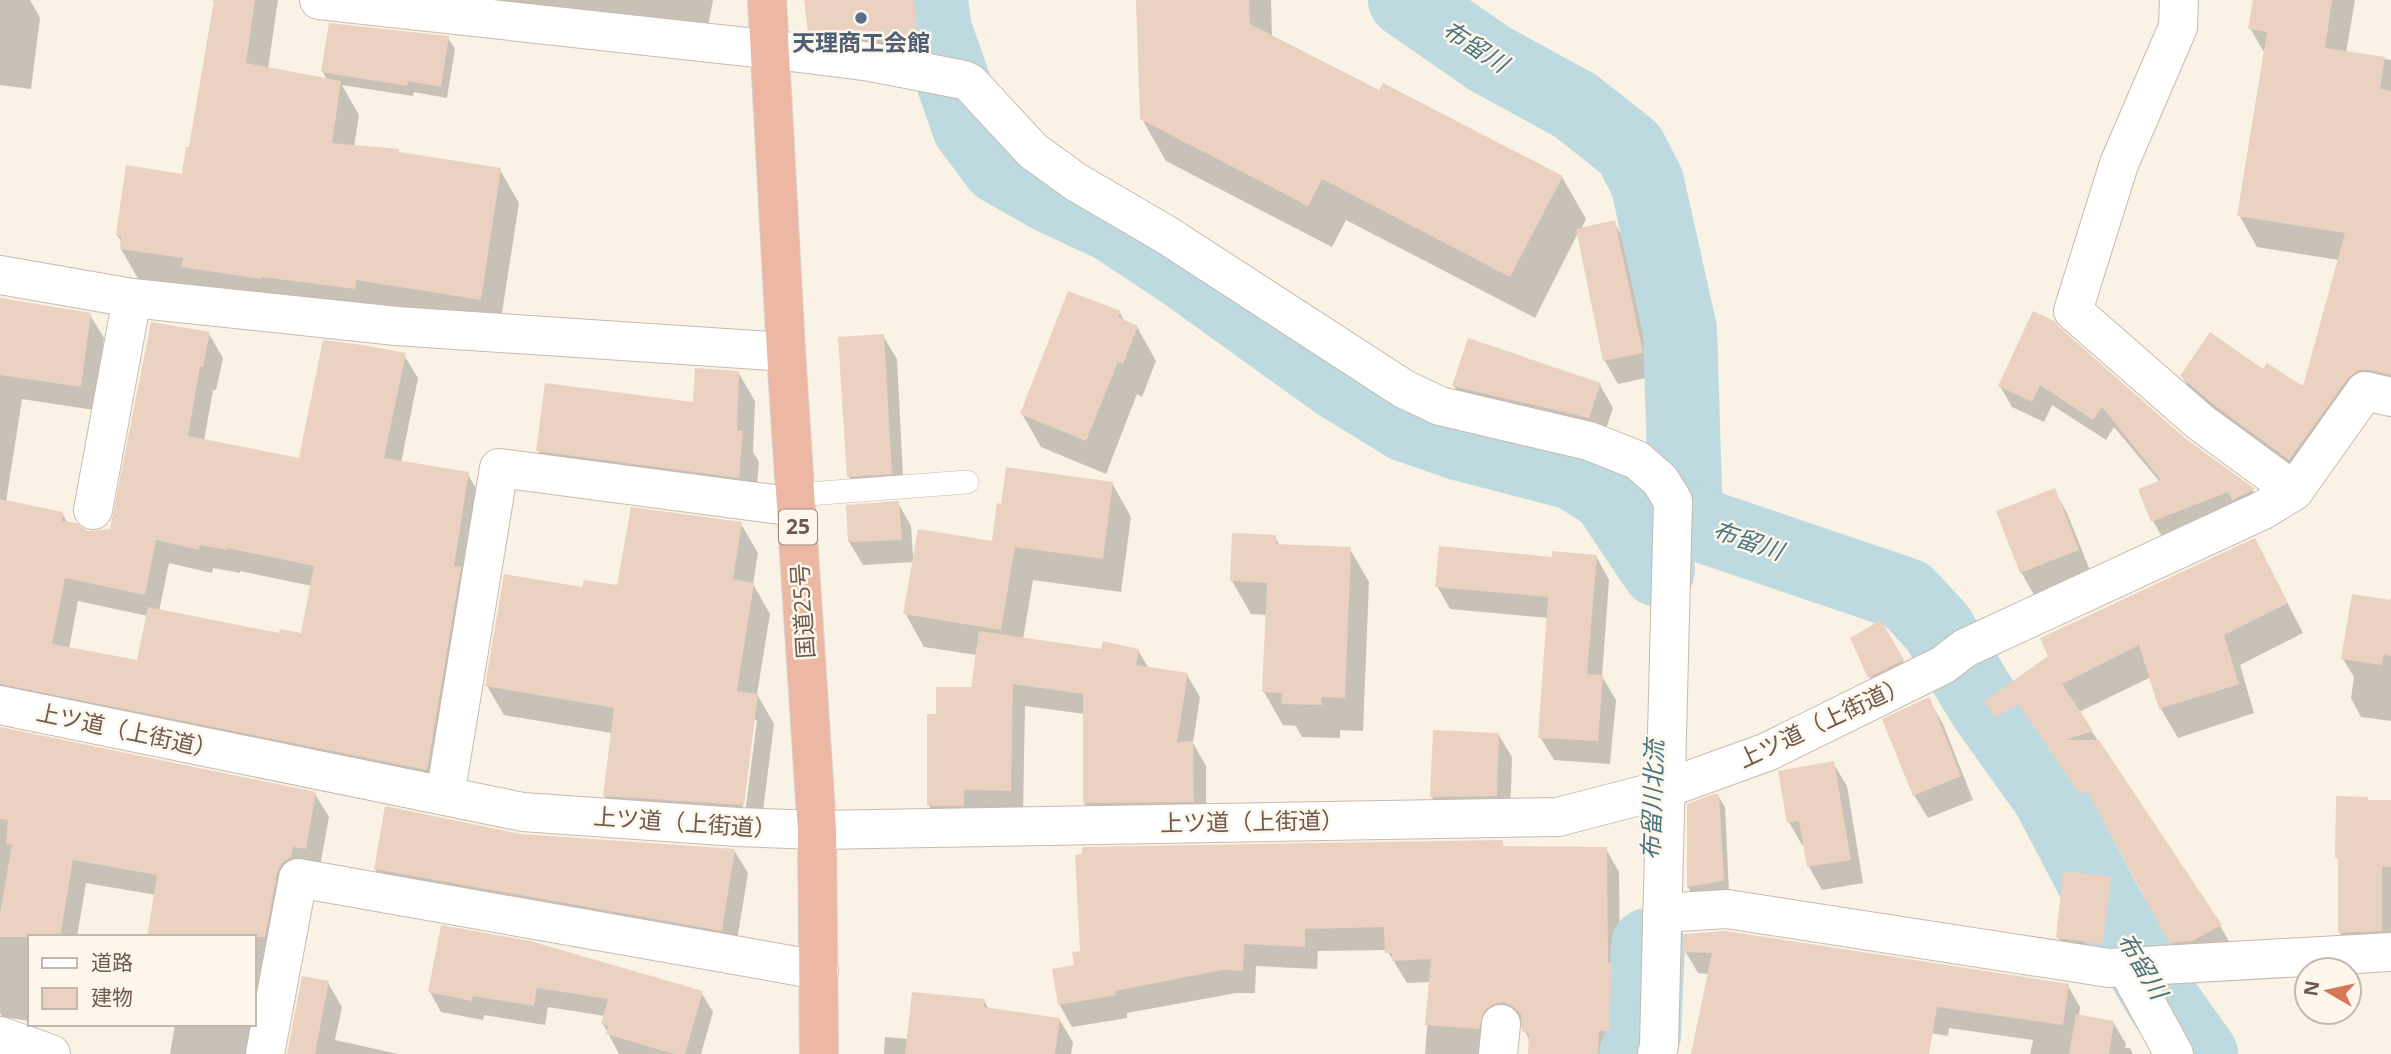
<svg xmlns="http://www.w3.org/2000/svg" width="2391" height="1054" viewBox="0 0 2391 1054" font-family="'Open Sans','Noto Sans JP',sans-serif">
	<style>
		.shadow { fill: #0003; fill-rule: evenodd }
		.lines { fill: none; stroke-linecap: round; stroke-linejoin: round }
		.river { stroke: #bcdae0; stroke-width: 74 }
		.building { fill: #ebd2c0; fill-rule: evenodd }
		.lane-casing { stroke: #c9baad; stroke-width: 24 }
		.street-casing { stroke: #c9baad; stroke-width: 40 }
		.highway-casing { stroke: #d7d1cd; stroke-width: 40 }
		.lane { stroke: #fff; stroke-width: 23 }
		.street { stroke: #fff; stroke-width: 38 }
		.highway { stroke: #ecb8a3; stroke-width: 38 }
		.service-dot { fill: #5c6f8a; stroke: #fdf6eb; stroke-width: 2.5 }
		.labels { text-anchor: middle; stroke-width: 5; stroke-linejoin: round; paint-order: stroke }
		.shield { fill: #fdf6eb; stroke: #9a897c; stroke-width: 2 }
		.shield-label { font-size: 21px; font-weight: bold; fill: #6f5a4d }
		.service-label { font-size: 23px; font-weight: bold; fill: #4e5e75; stroke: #fdf6eb }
		.street-label { font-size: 23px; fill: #6f5a4d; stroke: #fdf6eb }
		.water-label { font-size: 24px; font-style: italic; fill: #4a7580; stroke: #fdf6eb }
	</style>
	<rect width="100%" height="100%" fill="#f9f2e5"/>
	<g class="shadow">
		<polygon points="0,0 30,0 40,18 31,89 0,85"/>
		<polygon points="211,0 278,0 268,69 327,80 323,72 448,38 455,49 447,98 414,92 413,96 342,85 359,115 354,147 500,170 519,203 499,332 140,282 121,249 122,243 117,235 184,176 191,149 215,1"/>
		<polygon points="316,0 713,0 702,58"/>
		<polygon points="806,0 927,0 933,11 941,78 834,73 810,31"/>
		<polygon points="1138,0 1271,0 1272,37 1380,93 1562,177 1586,219 1581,229 1614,222 1627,245 1655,376 1618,384 1605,361 1578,233 1535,318 1346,220 1332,247 1166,161 1142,119"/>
		<polygon points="2254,0 2355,0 2346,53 2391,60 2391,401 2372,404 2308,491 2200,407 2182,376 2263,372 2304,389 2339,260 2257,247 2239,215 2265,54 2250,28"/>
		<path d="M0 298 90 315 104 338 94 410 22 399 6 502 62 513 67 522 89 533 112 531 209 334 223 358 216 390H213L204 441 300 460 404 355 418 378 401 463 467 473 481 497 440 793 0 712ZM169 563 212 573 213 568 240 573V571L312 586 303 635H281L159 611ZM78 601 148 616 138 662 69 649Z"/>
		<polygon points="1120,313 1125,322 1137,327 1156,361 1142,397 1137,394 1106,474 1041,447 1022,414"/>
		<polygon points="2034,313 2185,440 2253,491 2265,511 2165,542 2153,521 2160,482 2114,427 2106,440 2052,405 2044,422 2012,407 2000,386"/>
		<polygon points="883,336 897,359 904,496 862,500 849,477"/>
		<polygon points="738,372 755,401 753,452 759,462 755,506 555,479 538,450 695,404"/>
		<polygon points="1600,385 1613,408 1602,441 1467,409 1454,386"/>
		<polygon points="1112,483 1131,517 1121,592 1033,580 1023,639 1102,651 1138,650 1149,669 1187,675 1200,697 1193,743 1206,766 1206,824 1098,826 1084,803 1085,714 1025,706 1023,813 942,829 929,806 972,688 977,655 924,647 905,613 914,562 863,565 849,542 898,503 911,526 913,556 994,543"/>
		<polygon points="2054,490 2067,513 2091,573 2034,595 2021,572"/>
		<path d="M741 524 758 553 753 584 770 614 757 694 774 724 760 834 621 824 604 795 612 733 504 715 487 686 583 589 619 587ZM753 720H757L745 814H742Z"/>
		<polygon points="1275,537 1280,546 1350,549 1369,582 1363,731 1340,730 1340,738 1302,737 1296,726 1283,725 1264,692 1267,615 1251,614 1232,581"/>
		<polygon points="2255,540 2303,633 2240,665 2254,713 2178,738 2161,709 2151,677 2079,712 2220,926 2237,955 2187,971 2104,819 2098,823 2037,733 2012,745 1987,701"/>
		<polygon points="1596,556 1609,580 1602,676 1616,700 1610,764 1554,760 1540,737 1548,618 1450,609 1437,586 1553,559"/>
		<polygon points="2391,598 2391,721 2361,717 2351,698 2354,677 2343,659 2390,601"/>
		<polygon points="1881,623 1916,683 1883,700 1870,677"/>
		<polygon points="1929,700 1943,724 1973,800 1928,818 1914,795"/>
		<polygon points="0,729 315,794 329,817 319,872 260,1054 170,1054 175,1024 254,1024 254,937 156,895 86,883 77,937 30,937 30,1021 2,1017 0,1013"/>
		<polygon points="1498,734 1512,757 1510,819 1445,820 1432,797"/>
		<polygon points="1833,763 1847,786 1863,883 1822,890 1809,867 1805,845 1802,845 1789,822"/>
		<polygon points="1718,796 1725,807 1729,892 1695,898 1688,887"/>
		<polygon points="2367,798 2368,802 2391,802 2391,952 2353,954 2340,933 2340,862 2337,857"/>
		<polygon points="521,836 734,850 748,873 735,953 389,892 375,869"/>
		<polygon points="1502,842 1505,848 1606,849 1619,872 1620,981 1624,987 1622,1054 1529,1054 1530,1042 1523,1027 1518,1025 1491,1051 1479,1050 1478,1054 1425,1054 1431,982 1407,983 1387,950 1318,951 1317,969 1256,966 1255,993 1236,993 1127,1013 1127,1018 1072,1027 1059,1004 1076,967"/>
		<polygon points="2110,878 2124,901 2116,966 2072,961 2058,937"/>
		<polygon points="442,927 701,992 713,1012 701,1054 619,1054 603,1024 605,1016 548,1007 545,1025 484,1015 483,1020 441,1012 430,992"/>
		<polygon points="1685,935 2068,986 2080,1007 2079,1017 2113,1022 2126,1044 2125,1048 2130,1048 2133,1054 2030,1054 2033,1040 1949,1028 1948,1036 1930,1033 1926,1054 1693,1054 1709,974 1698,973 1685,951"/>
		<polygon points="328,983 342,1007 335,1040 398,1054 289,1054"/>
		<polygon points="984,1001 989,1009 1059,1019 1073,1042 1071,1054 884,1054 885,1037 909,1039"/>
	</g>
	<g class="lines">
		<g class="river">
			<polyline points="931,0 935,30 969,127 999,167 1052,197 1112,225 1186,274 1339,384 1406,425 1461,444 1573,473 1607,494 1658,570"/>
			<polyline points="1405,0 1490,59 1576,106 1630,149 1647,182 1680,330 1686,520"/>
			<polyline points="1686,520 1907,595 1937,627 1986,708 2049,796 2106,905 2163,1001 2201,1054"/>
			<polyline points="1636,1054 1644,1035 1648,945"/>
		</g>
	</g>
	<g class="building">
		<polygon points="214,0 255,0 246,63 341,81 332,143 399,149 399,152 501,168 481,300 356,280 355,289 262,277 261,279 181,267 183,258 120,249 121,236 116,235 126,165 182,174 186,147 189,147"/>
		<polygon points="804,0 914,0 918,36 858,38 808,32"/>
		<polygon points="1136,0 1249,0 1250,24 1379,90 1383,83 1563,176 1510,277 1322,179 1308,206 1140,119"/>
		<polygon points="2253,0 2332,0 2325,48 2385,57 2380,89 2391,91 2391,375 2370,370 2358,370 2348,378 2289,460 2214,405 2180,376 2210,332 2263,369 2267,363 2303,386 2345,233 2237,216 2267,32 2248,29"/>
		<polygon points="329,23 449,36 441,87 408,81 407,86 321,72"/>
		<polygon points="1615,220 1643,353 1603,361 1576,229"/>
		<polygon points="1068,291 1121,311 1118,317 1138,326 1123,364 1118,362 1086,441 1020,414"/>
		<polygon points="0,298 91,313 81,387 0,375"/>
		<polygon points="2033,311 2054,321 2059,327 2186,439 2255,489 2232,500 2228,492 2151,522 2138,489 2161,480 2102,407 2093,420 2040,385 2032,402 1998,386"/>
		<path d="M151 322 210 332 203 367H200L188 436 299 458 323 340 363 345 406 353 384 458 469 472 454 566 461 567 427 770 0 684V499L63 512 62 521 76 523 88 531 110 529ZM156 540 199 550 200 545 227 550V548L314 566 301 633 280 629 279 633 148 607 137 660 52 644 65 578 145 595Z"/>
		<polygon points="884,334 892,474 847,477 838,337"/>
		<polygon points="1468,338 1601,383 1589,418 1452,386"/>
		<polygon points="695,368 739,371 737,431 743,431 739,478 536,451 545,383 693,402"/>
		<polygon points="1006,467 1113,482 1103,559 1015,547 1001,630 903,614 918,529 992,541 997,503 1001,504"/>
		<polygon points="2055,488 2079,550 2020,573 1996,511"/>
		<polygon points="899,501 902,540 848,542 846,505"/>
		<polygon points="631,507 742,522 733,579 754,583 737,691 758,694 744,805 603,796 614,708 485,686 504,574 582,587 584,580 617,585"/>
		<polygon points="1232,533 1276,535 1276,544 1351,547 1345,698 1321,697 1322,705 1281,704 1282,693 1262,692 1267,583 1230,581"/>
		<polygon points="2255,538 2288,603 2224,635 2239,684 2159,709 2139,645 2062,684 2093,731 2065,740 2099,740 2222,925 2192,941 2169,943 2087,790 2080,795 2019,705 1994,717 1985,701 2048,656 2040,638"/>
		<polygon points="1439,546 1552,557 1552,551 1597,555 1587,674 1603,675 1598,741 1538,738 1548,597 1435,587"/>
		<polygon points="2352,594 2391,600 2391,656 2384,654 2382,665 2341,659"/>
		<polygon points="1881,620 1904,660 1868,678 1850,638"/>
		<polygon points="979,631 1101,649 1103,641 1139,649 1136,665 1188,673 1177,742 1193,741 1194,802 1083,803 1083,694 1013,684 1011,791 964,790 964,806 927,806 927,714 936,714 936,687 971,687"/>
		<polygon points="1927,698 1930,698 1961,776 1913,796 1882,719"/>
		<polygon points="0,727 316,792 306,849 293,847 291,857 282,863 277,873 265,937 147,937 157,875 73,860 60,937 0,937 0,913 12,845 6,844 8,820 0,819"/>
		<polygon points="1433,730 1499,733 1497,796 1430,797"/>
		<polygon points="1834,761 1851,860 1807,867 1799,821 1787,823 1778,771"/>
		<polygon points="1714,794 1719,794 1724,881 1687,887 1687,804"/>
		<polygon points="2336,796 2368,797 2367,800 2391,800 2391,867 2382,867 2382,931 2338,933 2338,858 2335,858"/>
		<polygon points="385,806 521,834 735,849 722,931 374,869"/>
		<polygon points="1503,840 1503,846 1607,847 1608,963 1612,963 1609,1031 1599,1031 1598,1054 1528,1054 1529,1033 1522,1032 1521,1014 1514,1007 1504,1002 1493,1004 1484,1011 1479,1029 1425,1025 1431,959 1392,961 1392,953 1385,953 1384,927 1305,929 1305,947 1244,944 1243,971 1222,970 1115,991 1116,995 1058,1005 1052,969 1074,965 1072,952 1080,951 1075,855 1082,854 1082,847"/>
		<polygon points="2063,871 2111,877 2103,944 2056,938"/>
		<polygon points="441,925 530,941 703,991 685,1054 674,1054 606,1034 608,1026 601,1024 608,999 537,988 534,1006 473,996 472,1001 428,992"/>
		<polygon points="1726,931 2069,984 2063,1025 1937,1007 1929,1054 1691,1054 1712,953 1683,952 1684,934"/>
		<polygon points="302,976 329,981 315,1054 287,1054"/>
		<polygon points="912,992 985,999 984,1007 1060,1018 1055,1054 905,1054"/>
		<polygon points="2076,1014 2114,1021 2109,1054 2069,1054"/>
	</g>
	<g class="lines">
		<defs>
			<polyline id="lane" points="795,495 967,482"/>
			<g id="street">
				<polyline points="319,0 801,53 871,62 964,80 970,83 1033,151 1076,182 1165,234 1404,389 1440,406 1589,441 1637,460 1660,480 1673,501 1659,1045 1657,1054"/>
				<polyline points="2179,0 2178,27 2119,164 2073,311 2200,422 2294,491"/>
				<polyline points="0,275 132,298 396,326 786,352"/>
				<polyline points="93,510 132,298"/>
				<polyline points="0,705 523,812 737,827 817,830 1558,817 1662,790 1767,752 1943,665 1965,648 2263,510 2294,491 2365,391 2391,397"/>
				<polyline points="445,796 499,468 796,507"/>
				<polyline points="1662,913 1727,909 2109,968 2391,952"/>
				<polyline points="2127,968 2174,1054"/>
				<polyline points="0,1036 51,1054"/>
				<polyline points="265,1054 298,878 819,970"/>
				<polyline points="1498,1054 1501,1024"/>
			</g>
			<polyline id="highway" points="767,0 786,352 817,830 819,1054"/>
		</defs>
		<use href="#lane" class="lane-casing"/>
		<use href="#street" class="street-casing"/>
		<use href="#highway" class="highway-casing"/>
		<use href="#lane" class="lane"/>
		<use href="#street" class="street"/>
		<use href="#highway" class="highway"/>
	</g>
	<circle class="service-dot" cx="861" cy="18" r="7"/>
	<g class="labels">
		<rect class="shield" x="779" y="509.5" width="38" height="35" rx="5"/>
		<g class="shield-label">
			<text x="798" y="534">25</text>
		</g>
		<g class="service-label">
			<text x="861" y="51">天理商工会館</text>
		</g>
		<g class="street-label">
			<text transform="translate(803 611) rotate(-94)" y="8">国道25号</text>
			<text transform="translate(1823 722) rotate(-25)" y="8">上ツ道（上街道）</text>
			<text transform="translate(127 731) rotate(12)" y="8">上ツ道（上街道）</text>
			<text transform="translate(1252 822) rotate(-1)" y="8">上ツ道（上街道）</text>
			<text transform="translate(685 823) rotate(4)" y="8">上ツ道（上街道）</text>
		</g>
		<g class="water-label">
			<text transform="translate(1475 47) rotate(33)" y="8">布留川</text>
			<text transform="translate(1748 541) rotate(19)" y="8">布留川</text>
			<text transform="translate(1653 800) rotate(-88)" y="8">布留川北流</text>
			<text transform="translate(2142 966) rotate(59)" y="8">布留川</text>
		</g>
	</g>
	<rect x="28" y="935" width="228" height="91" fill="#fdf6eb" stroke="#c4b8ac" stroke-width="2"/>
	<rect x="42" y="958" width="35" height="10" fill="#ffffff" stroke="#c4b8ac" stroke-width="2"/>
	<text x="91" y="970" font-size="21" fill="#6f5a4d">道路</text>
	<rect x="42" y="988" width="35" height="21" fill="#ebd2c0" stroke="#c4b8ac" stroke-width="2"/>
	<text x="91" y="1005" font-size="21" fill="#6f5a4d">建物</text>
	<g transform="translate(2328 991) rotate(279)"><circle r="33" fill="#fdf6eb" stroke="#c4b8ac" stroke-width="2"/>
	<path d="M0-5L12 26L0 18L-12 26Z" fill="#d57758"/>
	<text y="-10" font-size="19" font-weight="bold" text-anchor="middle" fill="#6f5a4d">N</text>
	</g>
</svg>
